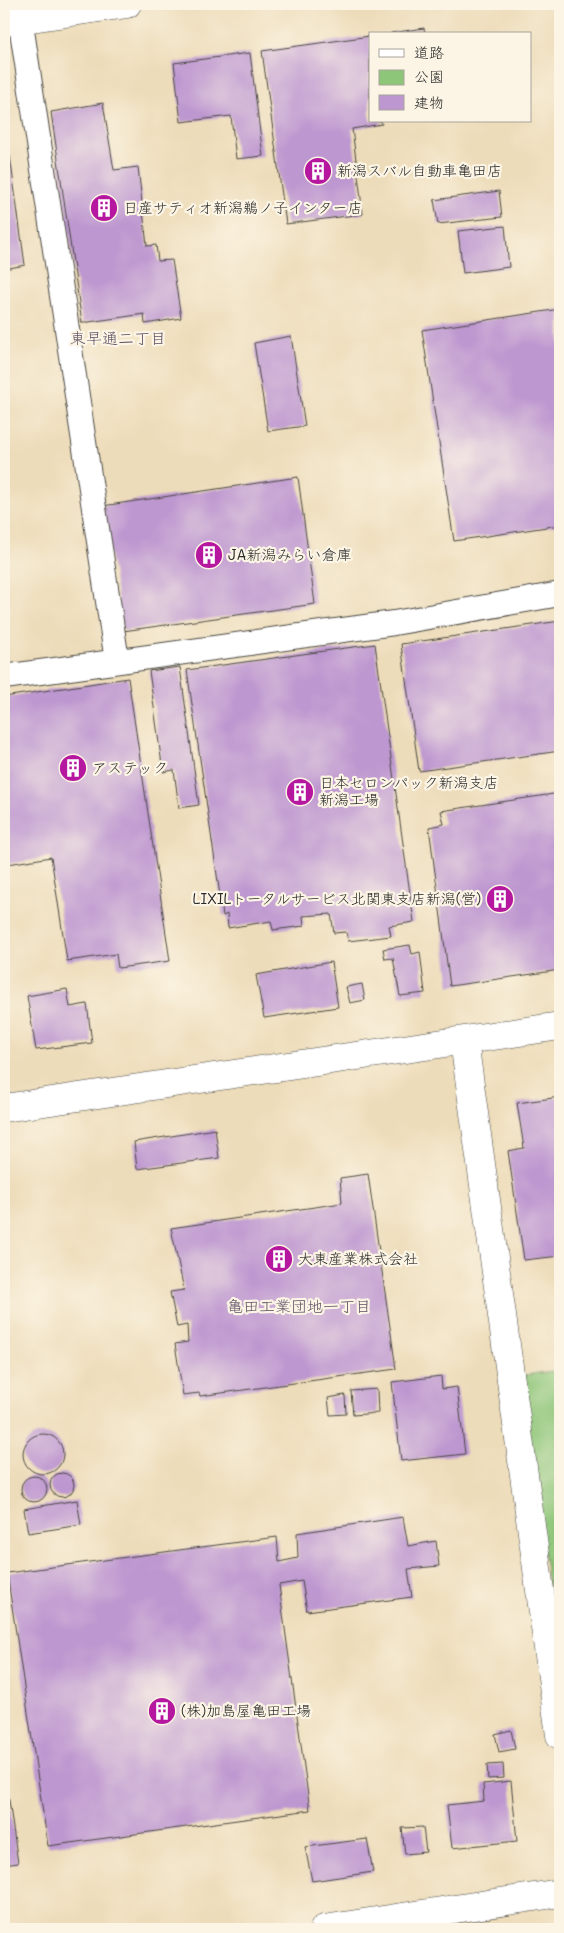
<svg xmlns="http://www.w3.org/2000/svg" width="564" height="1933" viewBox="0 0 564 1933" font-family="Mali,'Klee One',sans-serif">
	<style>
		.green { fill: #8ec679; stroke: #5c7852 }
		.building { fill: #bd97d0 }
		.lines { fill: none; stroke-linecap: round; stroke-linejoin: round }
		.minor-casing { stroke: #484640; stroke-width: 26 }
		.tertiary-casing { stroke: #484640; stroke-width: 29 }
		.primary-casing { stroke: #484640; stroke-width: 29 }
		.minor { stroke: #fff; stroke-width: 24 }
		.tertiary { stroke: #fff; stroke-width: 28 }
		.primary { stroke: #fff; stroke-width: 28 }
		.labels { text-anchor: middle; stroke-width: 4.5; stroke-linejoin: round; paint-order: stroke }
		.poi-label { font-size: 15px; fill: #2b2b2b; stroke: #fcf5e5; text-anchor: start }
		.neighbourhood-label { font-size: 16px; fill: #5e5165; stroke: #fcf5e5 }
	</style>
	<rect width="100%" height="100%" fill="#fcf5e5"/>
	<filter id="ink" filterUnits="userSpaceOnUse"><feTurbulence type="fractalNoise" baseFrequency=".02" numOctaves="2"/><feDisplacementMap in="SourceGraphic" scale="10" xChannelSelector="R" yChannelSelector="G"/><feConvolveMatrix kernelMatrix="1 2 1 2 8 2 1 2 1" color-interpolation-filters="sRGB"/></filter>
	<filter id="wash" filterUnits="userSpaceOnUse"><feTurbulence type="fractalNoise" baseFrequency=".0096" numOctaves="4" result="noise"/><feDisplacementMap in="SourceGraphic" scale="20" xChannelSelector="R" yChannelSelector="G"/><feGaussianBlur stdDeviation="1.12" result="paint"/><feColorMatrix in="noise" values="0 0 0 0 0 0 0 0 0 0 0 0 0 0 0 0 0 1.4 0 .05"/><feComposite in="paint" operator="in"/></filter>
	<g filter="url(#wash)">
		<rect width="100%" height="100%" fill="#eddcb9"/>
		<polygon class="green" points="560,1370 560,1667 518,1376"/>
		<g id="blocks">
			<g class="building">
				<polygon points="424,28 425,34 391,34 391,33"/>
				<polygon points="370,36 370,121 381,121 382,124 352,129 363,214 286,224 262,51"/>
				<polygon points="250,53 263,156 236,159 231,116 181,122 174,63"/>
				<polygon points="103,103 114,170 138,167 147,246 156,245 158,261 172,260 181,318 145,324 144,314 82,323 51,112"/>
				<polygon points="4,156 10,156 25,265 4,269"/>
				<polygon points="499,191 502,217 438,224 434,200"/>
				<polygon points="505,226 509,267 463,273 458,231"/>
				<polygon points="560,309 560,525 454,541 422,330"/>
				<polygon points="291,336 305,426 268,431 254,343"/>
				<polygon points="298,477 315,604 123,631 102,506"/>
				<polygon points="560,621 560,751 419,771 401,644"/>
				<polygon points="375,644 414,922 389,926 391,936 348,941 346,932 334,933 331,914 303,916 304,926 273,930 271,921 228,928 227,914 223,916 187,670"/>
				<polygon points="180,667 199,805 179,808 174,770 163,772 149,671"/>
				<polygon points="128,678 170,961 118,968 116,954 67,961 51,857 8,864 4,839 4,697"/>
				<polygon points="560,793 560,970 450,986 429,827 444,824 441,811"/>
				<polygon points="410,945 412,954 420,952 425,993 400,996 393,958 385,959 383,949"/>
				<polygon points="331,962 338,1007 264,1018 256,975"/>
				<polygon points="362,984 365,1000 350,1003 346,987"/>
				<polygon points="67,989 70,1007 87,1004 92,1043 36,1050 27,996"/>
				<polygon points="560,1097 560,1256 524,1260 508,1151 524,1148 517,1103"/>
				<polygon points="215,1129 219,1158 137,1169 134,1142"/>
				<polygon points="368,1174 396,1369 200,1396 199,1393 183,1395 175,1344 188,1342 187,1325 177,1327 170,1292 184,1290 171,1228 342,1203 340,1178"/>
				<polygon points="441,1376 442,1389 457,1387 465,1454 401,1461 392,1382"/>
				<polygon points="377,1389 378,1413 353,1415 351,1391"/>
				<polygon points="345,1395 346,1414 330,1415 328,1398"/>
				<circle cx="43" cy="1454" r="20"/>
				<circle cx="62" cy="1485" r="12"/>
				<circle cx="34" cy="1489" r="13"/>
				<polygon points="77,1500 81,1525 28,1533 24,1509"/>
				<polygon points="403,1517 408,1546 436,1541 439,1566 408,1569 412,1597 307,1611 302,1581 279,1585 310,1810 48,1846 7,1573 277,1537 279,1562 298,1558 297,1533"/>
				<polygon points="511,1730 515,1749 499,1752 495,1734"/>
				<polygon points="503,1764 504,1778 488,1779 487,1765"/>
				<polygon points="4,1765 18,1863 4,1865"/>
				<polygon points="511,1781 517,1841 452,1848 447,1805 484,1801 483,1784"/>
				<polygon points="423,1827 426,1852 405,1854 402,1828"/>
				<polygon points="367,1839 373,1872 312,1881 305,1847"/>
			</g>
		</g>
	</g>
	<g filter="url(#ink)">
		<use href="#blocks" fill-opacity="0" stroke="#484640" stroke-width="1"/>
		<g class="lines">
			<defs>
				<g id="minor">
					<polyline points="18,4 117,661"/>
					<polyline points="4,677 394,623 560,594"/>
				</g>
				<g id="tertiary">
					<polyline points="464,1041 560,1735"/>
					<polyline points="4,1108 560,1026"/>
					<polyline points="324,1929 560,1893"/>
				</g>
				<polyline id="primary" points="4,22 127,4"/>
			</defs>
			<use href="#minor" class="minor-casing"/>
			<use href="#tertiary" class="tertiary-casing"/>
			<use href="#primary" class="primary-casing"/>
			<use href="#minor" class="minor"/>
			<use href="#tertiary" class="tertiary"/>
			<use href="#primary" class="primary"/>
		</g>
	</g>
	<defs>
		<symbol id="building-disc" viewBox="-11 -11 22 22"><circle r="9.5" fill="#b5179e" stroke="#fcf5e5"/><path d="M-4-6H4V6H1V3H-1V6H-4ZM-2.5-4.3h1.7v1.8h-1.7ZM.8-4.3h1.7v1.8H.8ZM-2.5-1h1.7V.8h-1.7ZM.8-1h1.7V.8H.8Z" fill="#fff"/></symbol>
	</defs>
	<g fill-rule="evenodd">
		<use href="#building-disc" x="302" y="155" width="32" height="32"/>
		<use href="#building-disc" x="88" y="192" width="32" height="32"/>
		<use href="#building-disc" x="193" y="539" width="32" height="32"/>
		<use href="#building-disc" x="57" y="752" width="32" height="32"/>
		<use href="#building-disc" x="284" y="776" width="32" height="32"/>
		<use href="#building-disc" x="484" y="883" width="32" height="32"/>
		<use href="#building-disc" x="263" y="1243" width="32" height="32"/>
		<use href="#building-disc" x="146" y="1695" width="32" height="32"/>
	</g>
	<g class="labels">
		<g class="poi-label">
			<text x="337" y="176">新潟スバル自動車亀田店</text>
			<text x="123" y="213">日産サティオ新潟鵜ノ子インター店</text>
			<text x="228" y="560">JA新潟みらい倉庫</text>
			<text x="92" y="773">アステック</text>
			<text x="319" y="788">日本セロンパック新潟支店<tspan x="319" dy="17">新潟工場</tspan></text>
			<text x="481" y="904" text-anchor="end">LIXILトータルサービス北関東支店新潟(営)</text>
			<text x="298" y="1264">大東産業株式会社</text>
			<text x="181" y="1716">(株)加島屋亀田工場</text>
		</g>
		<g class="neighbourhood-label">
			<text x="118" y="344">東早通二丁目</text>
			<text x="299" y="1312">亀田工業団地一丁目</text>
		</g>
	</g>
	<rect width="564" height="1933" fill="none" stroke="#fcf5e5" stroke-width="20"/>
	<rect x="369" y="32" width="162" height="90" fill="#fcf5e5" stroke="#a8a49b"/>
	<rect x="379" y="49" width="25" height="8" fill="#ffffff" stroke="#a8a49b"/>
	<text x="414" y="58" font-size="15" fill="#2b2b2b">道路</text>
	<rect x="379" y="70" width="25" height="15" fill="#8ec679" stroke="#a8a49b"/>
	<text x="414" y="82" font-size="15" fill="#2b2b2b">公園</text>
	<rect x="379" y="95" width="25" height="15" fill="#bd97d0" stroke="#a8a49b"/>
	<text x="414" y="108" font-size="15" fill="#2b2b2b">建物</text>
</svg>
